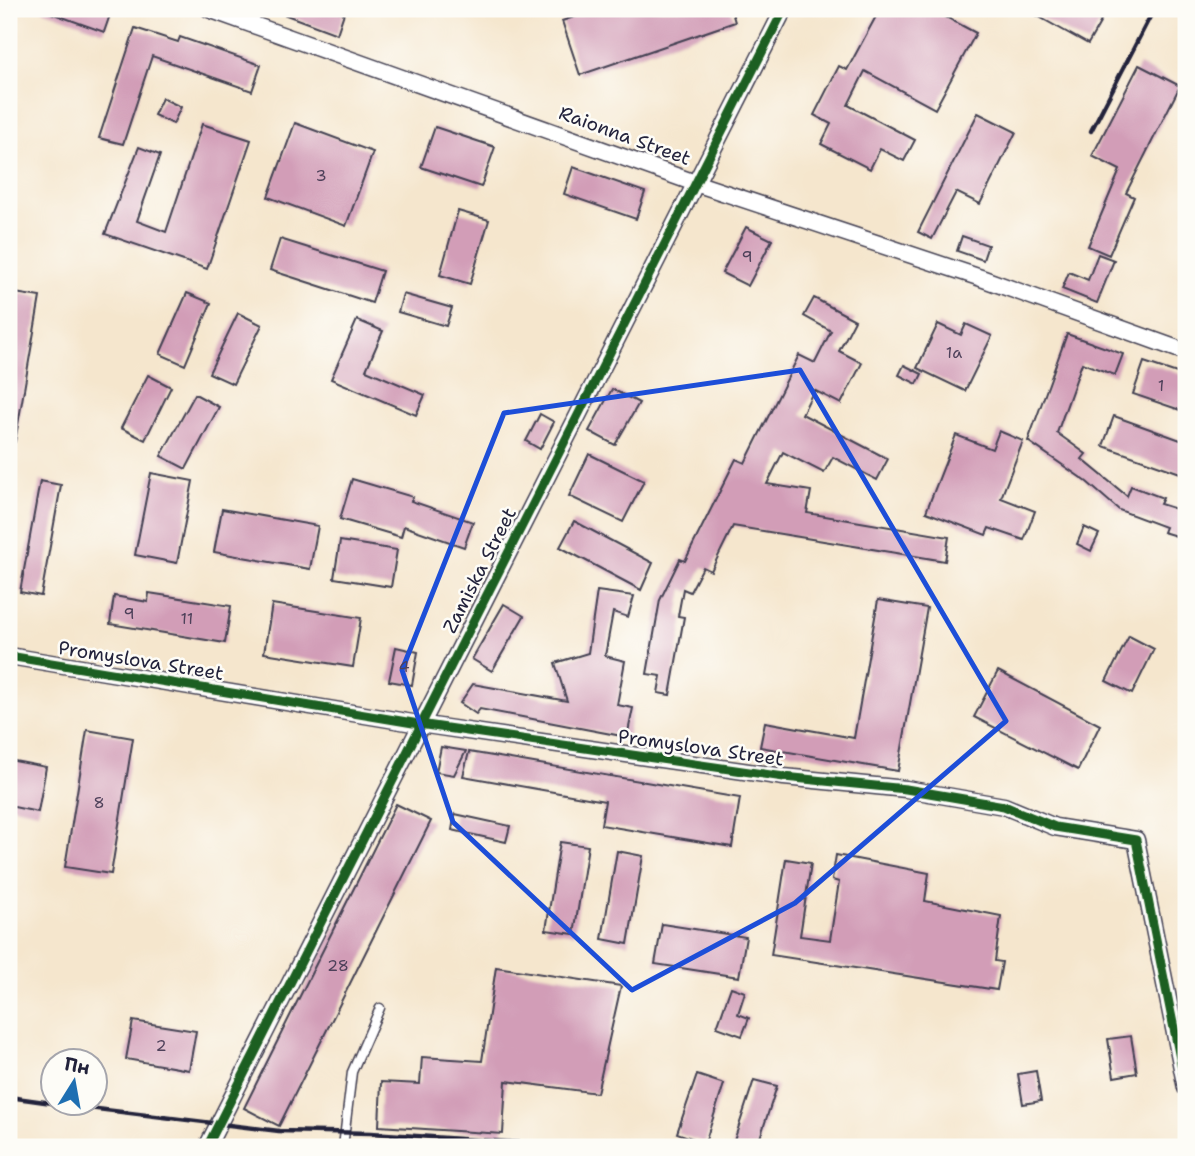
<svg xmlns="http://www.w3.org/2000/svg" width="1195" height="1156" viewBox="0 0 1195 1156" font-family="'Shantell Sans',sans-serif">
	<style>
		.building { fill: #d29db7 }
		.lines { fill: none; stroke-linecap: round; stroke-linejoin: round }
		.service-casing { stroke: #423f51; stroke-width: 11 }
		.minor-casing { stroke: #423f51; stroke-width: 19 }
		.service { stroke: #fff; stroke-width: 8 }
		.minor { stroke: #fff; stroke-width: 16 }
		.rail { stroke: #22223b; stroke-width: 4.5 }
		.cycleway-casing { stroke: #fdfcf7; stroke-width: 13 }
		.cycleway { stroke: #1b5e20; stroke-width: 9 }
		.marked { fill: none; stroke: #1d4ed8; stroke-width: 5; stroke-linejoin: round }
		.labels { text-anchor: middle; stroke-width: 5; stroke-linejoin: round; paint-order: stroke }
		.number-label { font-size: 16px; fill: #4e415a }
		.street-label { font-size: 19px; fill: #22223b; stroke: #fdfcf7 }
	</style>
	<rect width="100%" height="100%" fill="#fdfcf7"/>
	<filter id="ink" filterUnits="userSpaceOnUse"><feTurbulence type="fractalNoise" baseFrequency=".0143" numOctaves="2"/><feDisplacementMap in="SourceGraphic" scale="14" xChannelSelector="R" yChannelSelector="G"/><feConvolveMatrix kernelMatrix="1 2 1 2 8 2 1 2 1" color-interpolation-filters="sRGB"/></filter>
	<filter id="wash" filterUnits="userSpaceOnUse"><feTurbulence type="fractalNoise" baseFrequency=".00686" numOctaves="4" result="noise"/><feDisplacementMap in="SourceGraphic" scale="28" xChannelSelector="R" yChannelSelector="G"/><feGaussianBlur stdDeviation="1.57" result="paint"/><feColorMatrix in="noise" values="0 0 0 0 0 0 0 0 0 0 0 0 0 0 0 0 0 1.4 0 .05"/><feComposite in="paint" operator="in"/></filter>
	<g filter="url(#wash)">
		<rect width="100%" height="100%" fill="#f5e6cd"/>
		<g id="blocks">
			<g class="building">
				<polygon points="40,9 112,9 104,32"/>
				<polygon points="270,9 333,9 344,13 337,34"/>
				<polygon points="598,9 731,9 735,22 580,75 562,21"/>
				<polygon points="880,9 931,9 976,33 935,109 865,71 848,105 915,140 904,161 880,149 870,169 821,144 831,124 814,115 839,66 847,70"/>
				<polygon points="1025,9 1080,9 1101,21 1088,44"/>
				<polygon points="135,28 178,42 180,37 261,65 252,91 152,56 123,144 99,138"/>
				<polygon points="1139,65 1180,86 1126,193 1134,197 1109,255 1088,246 1120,170 1092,156"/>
				<polygon points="162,98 181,107 173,124 154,115"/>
				<polygon points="978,113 1016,132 980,204 956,192 932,239 918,232"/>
				<polygon points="295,123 373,152 346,226 268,197"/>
				<polygon points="202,124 251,140 207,269 105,234 139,147 160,155 137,221 166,232"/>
				<polygon points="435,127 495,147 481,187 421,167"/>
				<polygon points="573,167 645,192 636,219 564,194"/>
				<polygon points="458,211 489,220 470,284 440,275"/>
				<polygon points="746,227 772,240 748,286 722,273"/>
				<polygon points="962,236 988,245 983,260 957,251"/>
				<polygon points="280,239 382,271 372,303 270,270"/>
				<polygon points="1098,254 1114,260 1097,303 1062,289 1069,272 1088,280"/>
				<polygon points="9,292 40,297 15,442 9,442"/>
				<polygon points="187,293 211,303 185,365 160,354"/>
				<polygon points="403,294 452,308 446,326 398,312"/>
				<polygon points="814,298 855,320 839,351 862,363 841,404 814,390 802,414 888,459 877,480 833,457 824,473 783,452 767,484 811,491 807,513 949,537 945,561 733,526 711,571 703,567 690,592 683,589 678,616 684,617 670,695 658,693 661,676 647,674 660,600 680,559 685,561 736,459 745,463 799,355 815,363 831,331 804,316"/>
				<polygon points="238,313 262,325 233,384 209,373"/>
				<polygon points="357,320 383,331 366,370 425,395 416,415 331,379"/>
				<polygon points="938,324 961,335 966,324 992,336 965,391 917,368"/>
				<polygon points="1067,334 1123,354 1115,375 1082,363 1057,433 1086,454 1082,459 1127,496 1131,486 1163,498 1160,504 1186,512 1186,539 1163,532 1165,527 1119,510 1087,482 1028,441"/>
				<polygon points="1144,362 1186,376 1186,412 1133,394"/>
				<polygon points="904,365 922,374 917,384 899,375"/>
				<polygon points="148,375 171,387 145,440 121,428"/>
				<polygon points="612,389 639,403 615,445 589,431"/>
				<polygon points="195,394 219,407 186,469 161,456"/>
				<polygon points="540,414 554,422 540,449 526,441"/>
				<polygon points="1114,416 1186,442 1186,475 1103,446"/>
				<polygon points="999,431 1023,441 1001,498 1035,511 1024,540 989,528 986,535 926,512 956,435 992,449"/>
				<polygon points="589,454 644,481 623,522 569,496"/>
				<polygon points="151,473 193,481 177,563 135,555"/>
				<polygon points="352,479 413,497 411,501 473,522 464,547 404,526 401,537 340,519"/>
				<polygon points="40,481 61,485 41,596 20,592"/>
				<polygon points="222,509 318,526 310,569 214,552"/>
				<polygon points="574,521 653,563 641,590 560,547"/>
				<polygon points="1084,527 1099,534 1091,551 1077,544"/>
				<polygon points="340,541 397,550 391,587 334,578"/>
				<polygon points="597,591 634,596 628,617 613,612 605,656 625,661 617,705 633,708 627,737 480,709 476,714 460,703 473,684 567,701 555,663 588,653"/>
				<polygon points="149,593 231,606 225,643 110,624 114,596 148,602"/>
				<polygon points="878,600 927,608 898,771 760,747 765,722 854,738"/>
				<polygon points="272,604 361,618 353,667 264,653"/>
				<polygon points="504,604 524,616 492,671 472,659"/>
				<polygon points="1129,636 1154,649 1132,694 1106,681"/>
				<polygon points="396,647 418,652 412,685 389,681"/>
				<polygon points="998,671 1100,725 1078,770 974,717"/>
				<polygon points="87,730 133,738 111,874 65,867"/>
				<polygon points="441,747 466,751 454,775 436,772"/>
				<polygon points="469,752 740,798 732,847 601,825 605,801 463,776"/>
				<polygon points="9,760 46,767 38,812 9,806"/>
				<polygon points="396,804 431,821 279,1126 244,1108"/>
				<polygon points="455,814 510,826 506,842 452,830"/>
				<polygon points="560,842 588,846 574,934 546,930"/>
				<polygon points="617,851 643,856 628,944 602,939"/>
				<polygon points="836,855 929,873 925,901 1001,916 995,961 1002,962 997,990 771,955 786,859 811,863 800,936 830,940 839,882 832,880"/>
				<polygon points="662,924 746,937 739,977 655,964"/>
				<polygon points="496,967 621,986 597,1093 506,1081 503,1134 379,1126 381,1082 420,1084 422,1057 482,1061"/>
				<polygon points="731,987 745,992 738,1014 749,1018 742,1036 717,1027"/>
				<polygon points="133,1021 196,1031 189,1070 126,1059"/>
				<polygon points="1131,1036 1137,1073 1114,1077 1108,1039"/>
				<polygon points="1036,1071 1041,1101 1023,1104 1018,1074"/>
				<polygon points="697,1075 724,1084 705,1143 677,1133"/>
				<polygon points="754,1080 777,1086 757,1147 732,1147"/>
			</g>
		</g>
	</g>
	<g filter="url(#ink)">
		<use href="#blocks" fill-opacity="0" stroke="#423f51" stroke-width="2"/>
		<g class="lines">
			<defs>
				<polyline id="service" points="343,1147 352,1072 380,1008"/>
				<g id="minor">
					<polyline points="209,9 698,184 981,278 1186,352"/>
					<polyline points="9,656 419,724 784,777 906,789 1004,806 1055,827 1136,840 1186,1088"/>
					<polyline points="207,1147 784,9"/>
				</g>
			</defs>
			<use href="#service" class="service-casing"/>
			<use href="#minor" class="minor-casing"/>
			<use href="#service" class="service"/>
			<use href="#minor" class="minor"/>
			<g class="rail">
				<polyline points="1091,131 1154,9"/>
				<polyline points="9,1097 52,1103"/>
				<polyline points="56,1104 279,1131 371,1133 581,1147"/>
			</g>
			<defs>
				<g id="cycleway">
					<polyline points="9,656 419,724 784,777 906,789 1004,806 1055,827 1136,840 1186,1088"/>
					<polyline points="207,1147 784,9"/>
				</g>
			</defs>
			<use href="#cycleway" class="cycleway-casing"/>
			<use href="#cycleway" class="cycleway"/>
		</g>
	</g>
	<path class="marked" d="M800 370 1006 721 795 903 632 990 453 822 402 670 504 413Z"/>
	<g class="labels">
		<g class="number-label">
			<text x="321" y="181">3</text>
			<text x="747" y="262">9</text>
			<text x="954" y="358">1а</text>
			<text x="1161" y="391">1</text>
			<text x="129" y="619">9</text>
			<text x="187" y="624">11</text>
			<text x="404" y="672">4</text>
			<text x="99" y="808">8</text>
			<text x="338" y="971">28</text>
			<text x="161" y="1051">2</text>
		</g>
		<g class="street-label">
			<text transform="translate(625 135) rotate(20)" y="7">Raionna Street</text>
			<text transform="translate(479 570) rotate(-63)" y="7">Zamiska Street</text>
			<text transform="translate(141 660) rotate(9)" y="7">Promyslova Street</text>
			<text transform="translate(701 747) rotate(8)" y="7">Promyslova Street</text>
		</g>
	</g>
	<rect width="1195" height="1156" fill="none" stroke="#fdfcf7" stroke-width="35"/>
	<g transform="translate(74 1082) rotate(11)"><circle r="33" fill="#fdfcf7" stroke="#a5a5ac" stroke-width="2"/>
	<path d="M0-5L12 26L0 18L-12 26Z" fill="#1f6fb2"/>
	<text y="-10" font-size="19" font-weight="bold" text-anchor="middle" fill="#22223b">Пн</text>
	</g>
</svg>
